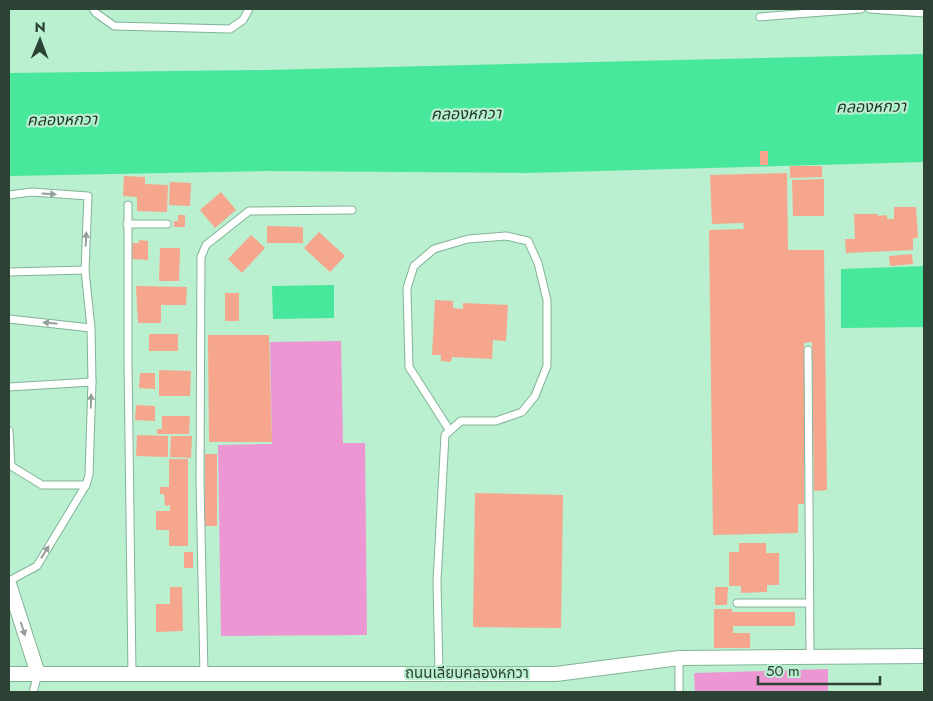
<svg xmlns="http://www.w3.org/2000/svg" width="933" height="701" viewBox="0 0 933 701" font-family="Jost,'Noto Sans Thai',sans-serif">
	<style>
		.green { fill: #ec97d3 }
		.water { fill: #47e79c }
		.building { fill: #f6a68c }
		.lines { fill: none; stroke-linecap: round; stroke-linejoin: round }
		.lane-casing { stroke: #81b496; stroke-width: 9 }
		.street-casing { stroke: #81b496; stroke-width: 16 }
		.lane { stroke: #fff; stroke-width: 7 }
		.street { stroke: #fff; stroke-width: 14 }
		.oneway { fill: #96a09a }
		.labels { text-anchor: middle; stroke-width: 4.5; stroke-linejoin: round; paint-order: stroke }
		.street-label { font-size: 15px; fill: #2c4235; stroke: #baefcf }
		.water-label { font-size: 16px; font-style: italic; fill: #1c3427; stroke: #baefcf }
	</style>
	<rect width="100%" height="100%" fill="#baefcf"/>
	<g class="green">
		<polygon points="341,341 343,443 365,443 367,635 221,636 218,445 272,444 270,342"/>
		<polygon points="828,669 828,692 695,692 694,673"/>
	</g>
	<g class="water">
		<polygon points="924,54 924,162 527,173 266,171 9,176 9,73 266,70"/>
		<polygon points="924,266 924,327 841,328 841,269"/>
		<polygon points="334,285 334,318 273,319 272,286"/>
	</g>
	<g class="building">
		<rect x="760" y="151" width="8" height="14"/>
		<polygon points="790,166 822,166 822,177 790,178"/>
		<polygon points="787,173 788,250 824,250 827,490 814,491 812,342 804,343 804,504 798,504 798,533 713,535 709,230 744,229 743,223 712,224 710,175"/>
		<polygon points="124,176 145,177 145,184 168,185 167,212 137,211 137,197 123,196"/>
		<polygon points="824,179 824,216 793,216 792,180"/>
		<polygon points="170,182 191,183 190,206 169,205"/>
		<polygon points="221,192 236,210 215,228 200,210"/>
		<polygon points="894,207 916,207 918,238 913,238 913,250 846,253 845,239 855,239 854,214 878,214 878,216 887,215 887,219 894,219"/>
		<polygon points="178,215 185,215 185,227 174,227 174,221 178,221"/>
		<polygon points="267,226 303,227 303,243 267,243"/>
		<polygon points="319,232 345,256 330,272 304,248"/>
		<polygon points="251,235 265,248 242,273 228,259"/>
		<polygon points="139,240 148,241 148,260 132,259 132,243 139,243"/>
		<polygon points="160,248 180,248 179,281 159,281"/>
		<polygon points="912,254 913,264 890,266 889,256"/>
		<polygon points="136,286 187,287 186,305 161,305 161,323 138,323"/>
		<rect x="225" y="293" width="14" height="28"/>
		<polygon points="435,300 453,301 453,308 463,309 463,303 508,305 506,341 493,340 492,359 452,357 451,362 441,361 441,355 432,355"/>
		<rect x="149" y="334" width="29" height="17"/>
		<polygon points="208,335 269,335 272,442 209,442"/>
		<polygon points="159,370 191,371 190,396 159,396"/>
		<polygon points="140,373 155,373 155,389 139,388"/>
		<polygon points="136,405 155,406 155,421 135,420"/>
		<polygon points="162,416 190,416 189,434 157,434 157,429 162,429"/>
		<polygon points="137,435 168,436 168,457 136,456"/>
		<polygon points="171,436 192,436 191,458 170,457"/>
		<rect x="205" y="454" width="12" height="72"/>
		<polygon points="169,459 188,459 188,546 169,546 169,530 156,530 156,511 170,511 170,505 165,506 164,494 160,494 160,487 169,487"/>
		<polygon points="475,493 563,495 561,628 473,627"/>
		<polygon points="739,543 766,543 766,553 779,553 779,585 767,585 767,592 741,593 741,586 729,586 729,552 739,552"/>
		<rect x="184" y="552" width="9" height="16"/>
		<polygon points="170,587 182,587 183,631 156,632 156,604 170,604"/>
		<polygon points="715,587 728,587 727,605 715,605"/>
		<polygon points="714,609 732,609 732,612 795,612 795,626 733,626 733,633 750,633 750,648 714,648"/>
	</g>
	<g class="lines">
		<defs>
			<g id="lane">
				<polyline points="93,9 96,13 114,26 230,29 243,20 249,9"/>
				<polyline points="870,9 924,13"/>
				<polyline points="760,17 861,9"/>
				<polyline points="9,195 32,192 88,196 85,270 91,328 92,382 89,475 86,485 37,566 9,581"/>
				<polyline points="128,205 128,360 132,674"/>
				<polyline points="127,224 167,224"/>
				<polyline points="9,272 85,270"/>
				<polyline points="9,319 91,328"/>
				<polyline points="808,350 810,657"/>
				<polyline points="9,387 92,382"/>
				<polyline points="9,431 11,466 42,485 86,485"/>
				<polyline points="737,603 810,603"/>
				<polyline points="439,673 437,581 445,435 461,421 496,421 522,412 535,396 547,366 547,300 538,263 528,241 506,236 468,239 434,249 414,266 407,288 409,367 450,431"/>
				<polyline points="204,674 200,482 201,257 206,245 249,211 352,210"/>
				<polyline points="33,692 38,674"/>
				<polyline points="679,692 679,658"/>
			</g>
			<g id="street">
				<polyline points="9,584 38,674"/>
				<polyline points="9,674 556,674 679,658 924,656"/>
			</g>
		</defs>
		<use href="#lane" class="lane-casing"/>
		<use href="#street" class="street-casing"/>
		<use href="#lane" class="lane"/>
		<use href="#street" class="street"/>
	</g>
	<defs><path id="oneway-solid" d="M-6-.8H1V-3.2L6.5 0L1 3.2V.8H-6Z" transform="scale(1.25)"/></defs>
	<g class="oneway">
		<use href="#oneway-solid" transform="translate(49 194) rotate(4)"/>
		<use href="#oneway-solid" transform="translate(86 239) rotate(-87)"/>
		<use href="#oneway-solid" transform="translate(50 323) rotate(-174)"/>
		<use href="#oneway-solid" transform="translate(91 401) rotate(-88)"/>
		<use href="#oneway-solid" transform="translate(45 552) rotate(-58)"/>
		<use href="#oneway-solid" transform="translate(23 629) rotate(72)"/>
	</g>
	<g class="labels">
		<g class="street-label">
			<text x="467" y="678">ถนนเลียบคลองหกวา</text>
		</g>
		<g class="water-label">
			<text transform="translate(871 106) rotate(-1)" y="6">คลองหกวา</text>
			<text transform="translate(466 113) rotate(-1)" y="6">คลองหกวา</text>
			<text transform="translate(62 119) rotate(-1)" y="6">คลองหกวา</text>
		</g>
	</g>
	<rect width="933" height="701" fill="none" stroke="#2c4235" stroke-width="20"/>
	<g transform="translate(40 40) rotate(1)" stroke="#baefcf" stroke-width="4" paint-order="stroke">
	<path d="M0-4L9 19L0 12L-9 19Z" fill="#2c4235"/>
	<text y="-8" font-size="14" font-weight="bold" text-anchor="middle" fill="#2c4235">N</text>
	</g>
	<path d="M758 676v8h122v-8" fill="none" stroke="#2c4235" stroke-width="2.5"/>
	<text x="766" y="676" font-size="15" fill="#2c4235" stroke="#baefcf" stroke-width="4" paint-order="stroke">50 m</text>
</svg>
